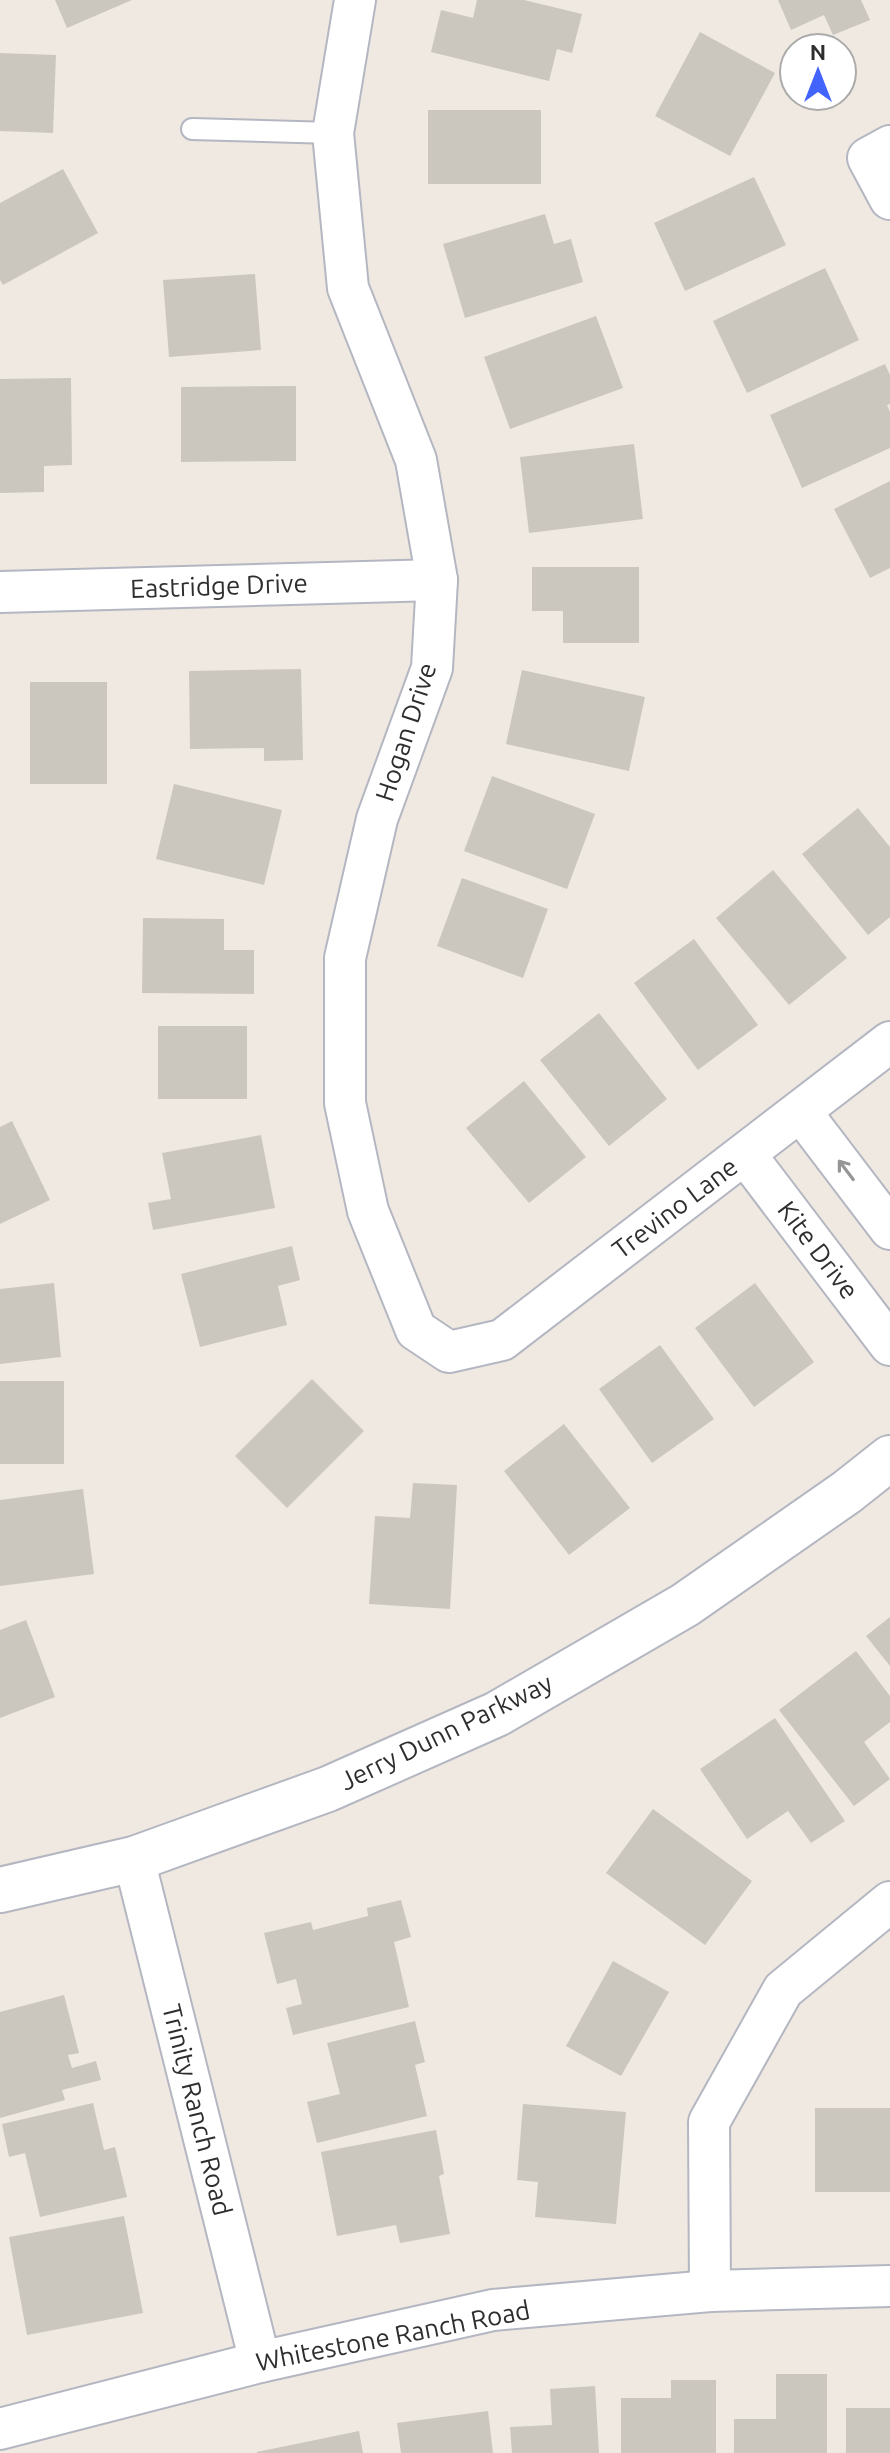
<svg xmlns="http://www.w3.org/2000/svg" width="890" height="2453" viewBox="0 0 890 2453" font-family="Ubuntu,sans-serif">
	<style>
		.building { fill: #cbc7bf }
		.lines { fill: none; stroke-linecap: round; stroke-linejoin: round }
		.service-casing { stroke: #b4b7c1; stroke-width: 24 }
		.minor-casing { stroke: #b4b7c1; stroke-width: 44 }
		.tertiary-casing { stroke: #b4b7c1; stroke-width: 48 }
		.service { stroke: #fff; stroke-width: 20 }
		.minor { stroke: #fff; stroke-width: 40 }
		.tertiary { stroke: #fff; stroke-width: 44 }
		.oneway { stroke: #969696 }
		.labels { text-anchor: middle; stroke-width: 6; stroke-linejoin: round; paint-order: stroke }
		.street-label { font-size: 26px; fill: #2e2e2e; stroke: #fff }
	</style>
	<rect width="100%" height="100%" fill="#efe9e1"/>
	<g class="building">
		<polygon points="55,0 132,0 67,28"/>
		<polygon points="477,0 524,0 582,14 572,53 557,49 549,81 431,52 441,10 473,18"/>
		<polygon points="778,0 861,0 870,20 833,35 824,15 791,30"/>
		<polygon points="700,32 775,73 730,156 655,116"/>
		<polygon points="0,53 56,55 53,133 0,131"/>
		<rect x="428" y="110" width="113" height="74"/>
		<polygon points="63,169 98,233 3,285 0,280 0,203"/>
		<polygon points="754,177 786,245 685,291 654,223"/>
		<polygon points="545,214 554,244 571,239 583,282 465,318 443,244"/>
		<polygon points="825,268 859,340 747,393 713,321"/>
		<polygon points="255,274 261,350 169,357 163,280"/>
		<polygon points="596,316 623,388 510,429 484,357"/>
		<polygon points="885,364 890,375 890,404 887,405 890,412 890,448 802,488 770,415"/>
		<polygon points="71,378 72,465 44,466 44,492 0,493 0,379"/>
		<polygon points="296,386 296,461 181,462 181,387"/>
		<polygon points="634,444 643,519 529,533 520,457"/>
		<polygon points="890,481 890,568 870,578 834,509"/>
		<polygon points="532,567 639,567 639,643 563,643 563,611 532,611"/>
		<polygon points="301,669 303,760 264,761 264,748 190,749 189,671"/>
		<polygon points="522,670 645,697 629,771 506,744"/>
		<rect x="30" y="682" width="77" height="102"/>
		<polygon points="492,776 595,814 567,889 464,851"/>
		<polygon points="174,784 282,810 264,885 156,859"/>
		<polygon points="858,808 890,847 890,917 868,935 802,854"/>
		<polygon points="773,870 847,958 789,1005 716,918"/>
		<polygon points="462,878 548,909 523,978 437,946"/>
		<polygon points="143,918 224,919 224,950 254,950 254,994 142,993"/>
		<polygon points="694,939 758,1025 698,1070 634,983"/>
		<polygon points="599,1013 667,1099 609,1146 540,1060"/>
		<rect x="158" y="1026" width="89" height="73"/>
		<polygon points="524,1081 586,1157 529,1203 466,1128"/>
		<polygon points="12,1121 50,1200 0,1224 0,1127"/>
		<polygon points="261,1135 275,1208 153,1230 148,1203 171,1199 162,1153"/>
		<polygon points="292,1246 300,1280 278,1286 287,1325 200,1347 181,1274"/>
		<polygon points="54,1283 61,1357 0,1364 0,1289"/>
		<polygon points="755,1283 814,1362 754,1407 695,1328"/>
		<polygon points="660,1345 714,1419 652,1463 599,1389"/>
		<polygon points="312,1379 364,1431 287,1508 235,1456"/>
		<rect x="0" y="1381" width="64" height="83"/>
		<polygon points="564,1424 630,1508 569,1555 504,1471"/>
		<polygon points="413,1483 457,1485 450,1609 369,1604 375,1516 410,1518"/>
		<polygon points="83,1489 94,1574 0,1586 0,1500"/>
		<polygon points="890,1617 890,1666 866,1636"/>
		<polygon points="26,1620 55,1697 0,1718 0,1630"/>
		<polygon points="856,1651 890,1696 890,1722 864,1742 890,1779 854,1806 779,1710"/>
		<polygon points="775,1718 845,1821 811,1843 788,1811 747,1839 700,1769"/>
		<polygon points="653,1809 752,1881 705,1945 606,1873"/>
		<polygon points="401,1900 411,1937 394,1942 409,2007 293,2035 286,2008 302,2004 296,1979 277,1984 264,1933 311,1922 313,1930 368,1916 367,1908"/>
		<polygon points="613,1961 669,1992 621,2076 566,2046"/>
		<polygon points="64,1995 79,2053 68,2055 72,2068 96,2061 101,2080 62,2090 65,2100 0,2118 0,2012"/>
		<polygon points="415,2021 425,2062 415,2065 427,2116 317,2143 307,2102 340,2094 327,2043"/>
		<polygon points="93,2103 104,2150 115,2147 127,2197 40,2217 25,2153 9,2157 2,2124"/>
		<polygon points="523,2104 626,2112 616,2224 535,2217 538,2182 517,2180"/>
		<rect x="815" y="2108" width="75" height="84"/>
		<polygon points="436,2130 444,2174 439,2176 450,2234 400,2243 396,2225 337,2236 321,2152"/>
		<polygon points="124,2216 143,2313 27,2335 9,2237"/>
		<polygon points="776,2374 827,2374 827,2453 734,2453 734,2419 776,2419"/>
		<polygon points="671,2380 716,2380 716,2453 621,2453 621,2398 671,2398"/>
		<polygon points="595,2386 599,2453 512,2453 510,2427 552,2425 550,2389"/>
		<rect x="846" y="2408" width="44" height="45"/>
		<polygon points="488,2411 493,2453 401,2453 397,2423"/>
		<polygon points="359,2431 363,2453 257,2453 257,2452"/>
	</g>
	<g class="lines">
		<defs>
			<polyline id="service" points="192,129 333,133"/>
			<g id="minor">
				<polyline points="355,0 333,133 348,288 416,460 437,580 432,668 377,819 345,958 345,1103 368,1211 416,1330 449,1352 502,1340 890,1042"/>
				<polyline points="890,146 868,158 890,199"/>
				<polyline points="0,592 437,580"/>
				<polyline points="801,1112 890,1229"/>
				<polyline points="745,1154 890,1345"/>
				<polyline points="134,1859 260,2362"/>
				<polyline points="710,2291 709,2122 783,1990 890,1902"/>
				<polyline points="0,2429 260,2362 493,2310 710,2291 890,2286"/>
			</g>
			<polyline id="tertiary" points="0,1890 134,1859 328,1789 497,1714 685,1605 847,1492 890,1458"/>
		</defs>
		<use href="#service" class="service-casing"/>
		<use href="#minor" class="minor-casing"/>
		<use href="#tertiary" class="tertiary-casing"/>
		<use href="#service" class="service"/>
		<use href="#minor" class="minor"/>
		<use href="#tertiary" class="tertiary"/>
	</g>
	<defs><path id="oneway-shaft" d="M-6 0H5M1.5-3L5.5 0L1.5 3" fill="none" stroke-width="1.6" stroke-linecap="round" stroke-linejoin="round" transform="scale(2)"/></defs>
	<use class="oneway" href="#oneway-shaft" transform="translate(846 1170) rotate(-127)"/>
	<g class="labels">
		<g class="street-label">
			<text transform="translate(219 586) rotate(-2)" y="9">Eastridge Drive</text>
			<text transform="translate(406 732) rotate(-72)" y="9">Hogan Drive</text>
			<text transform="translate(675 1208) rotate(-37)" y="9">Trevino Lane</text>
			<text transform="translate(818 1250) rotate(53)" y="9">Kite Drive</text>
			<text transform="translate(446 1732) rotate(-26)" y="9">Jerry Dunn Parkway</text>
			<text transform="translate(197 2110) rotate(76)" y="9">Trinity Ranch Road</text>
			<text transform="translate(393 2336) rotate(-11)" y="9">Whitestone Ranch Road</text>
		</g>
	</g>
	<g transform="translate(818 72)"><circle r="38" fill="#ffffff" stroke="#ababab" stroke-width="2"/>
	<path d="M0-6L14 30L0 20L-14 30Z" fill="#4264fb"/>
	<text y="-12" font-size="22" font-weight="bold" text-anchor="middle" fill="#2e2e2e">N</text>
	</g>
</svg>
